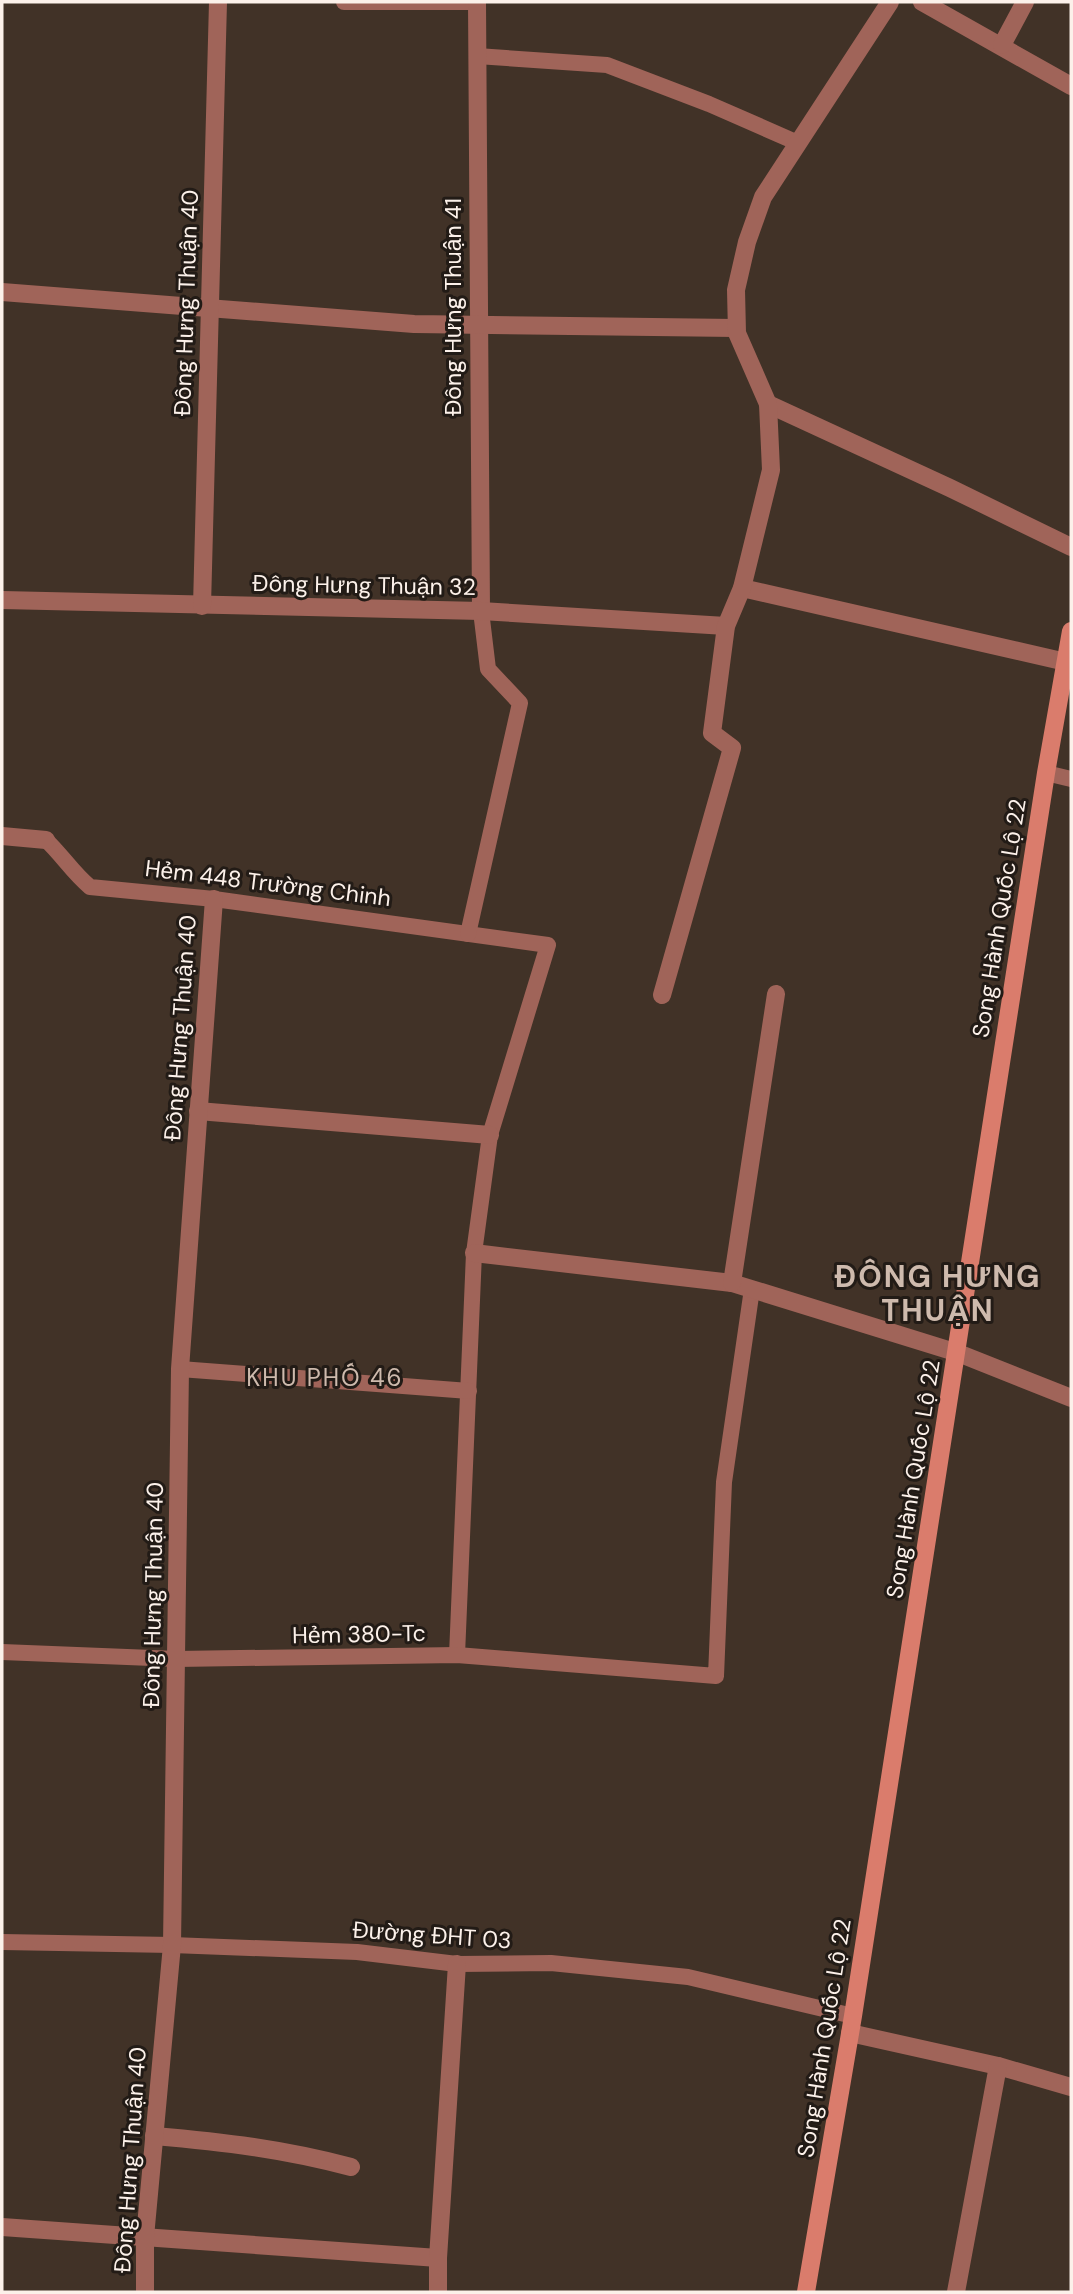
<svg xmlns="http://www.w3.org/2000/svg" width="1073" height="2294" viewBox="0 0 1073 2294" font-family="'DM Sans',sans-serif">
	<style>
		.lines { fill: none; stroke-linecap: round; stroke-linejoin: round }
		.lane { stroke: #a06459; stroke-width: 16 }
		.street { stroke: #a06459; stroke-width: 18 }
		.secondary { stroke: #da7c6c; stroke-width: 18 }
		.labels { text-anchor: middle; stroke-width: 6; stroke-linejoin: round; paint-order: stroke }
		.street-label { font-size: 23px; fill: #fcf1ea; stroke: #221b16 }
		.neighbourhood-label { font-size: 24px; letter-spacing: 2px; fill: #cebaad; stroke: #221b16 }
		.district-label { font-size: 30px; font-weight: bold; letter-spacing: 2px; fill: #cebaad; stroke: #221b16 }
	</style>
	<rect width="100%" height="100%" fill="#413227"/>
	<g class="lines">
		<g class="lane">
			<polyline points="344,2 477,2"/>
			<polyline points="477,56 607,65 709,104 798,143"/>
			<polyline points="1046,773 1071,779"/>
			<path d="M46 840C62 855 73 873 90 887L214 899 548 945 490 1135 474 1253 457 1655"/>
			<polyline points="468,934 520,703 488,669 481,611"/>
			<polyline points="180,1369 469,1391"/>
			<polyline points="2,1652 177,1659 457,1655 716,1676 724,1482 752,1289"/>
			<polyline points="2,1942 172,1945 357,1952 457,1964 551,1963 688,1977 853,2016"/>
		</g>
		<g class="street">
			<polyline points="477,2 481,611"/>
			<polyline points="922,2 1071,86"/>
			<polyline points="1002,45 1025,2"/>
			<polyline points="2,292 414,324 736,328"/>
			<polyline points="768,404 950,488 1071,547"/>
			<polyline points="742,588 1066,662"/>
			<polyline points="2,600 481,611 726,626"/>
			<polyline points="202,606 218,2"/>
			<polyline points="2,836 46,840"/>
			<polyline points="662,995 732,748 712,733 726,626 742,588 771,470 768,404 737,333 736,290 747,242 763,197 890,2"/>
			<polyline points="198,1111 490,1135"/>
			<polyline points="474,1253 732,1283 958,1353 1071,1398"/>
			<polyline points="732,1283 776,994"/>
			<polyline points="850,2033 998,2066 1071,2087"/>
			<path d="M154 2136C224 2142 283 2149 351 2167"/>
			<polyline points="2,2227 438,2258"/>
			<polyline points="145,2292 145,2237 172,1945 180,1369 214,899"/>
			<polyline points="438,2292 438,2258 457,1964"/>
			<polyline points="956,2292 998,2066"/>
		</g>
		<polyline class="secondary" points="806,2292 853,2016 1046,773 1071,631"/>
	</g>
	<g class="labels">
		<g class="street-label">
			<text transform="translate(186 303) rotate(-88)" y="8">Đông Hưng Thuận 40</text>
			<text transform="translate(453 307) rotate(-90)" y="8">Đông Hưng Thuận 41</text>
			<text transform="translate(364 585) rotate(1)" y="8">Đông Hưng Thuận 32</text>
			<text transform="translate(268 883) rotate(7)" y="8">Hẻm 448 Trường Chinh</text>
			<text transform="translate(999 918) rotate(-81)" y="8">Song Hành Quốc Lộ 22</text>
			<text transform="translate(180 1028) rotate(-86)" y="8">Đông Hưng Thuận 40</text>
			<text transform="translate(913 1479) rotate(-81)" y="8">Song Hành Quốc Lộ 22</text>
			<text transform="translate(153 1595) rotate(-89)" y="8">Đông Hưng Thuận 40</text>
			<text transform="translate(359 1634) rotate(-1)" y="8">Hẻm 380-Tc</text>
			<text transform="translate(432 1935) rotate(4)" y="8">Đường ĐHT 03</text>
			<text transform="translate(824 2038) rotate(-81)" y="8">Song Hành Quốc Lộ 22</text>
			<text transform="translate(130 2160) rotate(-86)" y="8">Đông Hưng Thuận 40</text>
		</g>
		<g class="neighbourhood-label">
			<text x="325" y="1386">KHU PHỐ 46</text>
		</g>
		<g class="district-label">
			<text x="938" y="1287">ĐÔNG HƯNG<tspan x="938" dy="34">THUẬN</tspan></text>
		</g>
	</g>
	<rect width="1073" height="2294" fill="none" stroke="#fcf1ea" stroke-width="7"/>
</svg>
